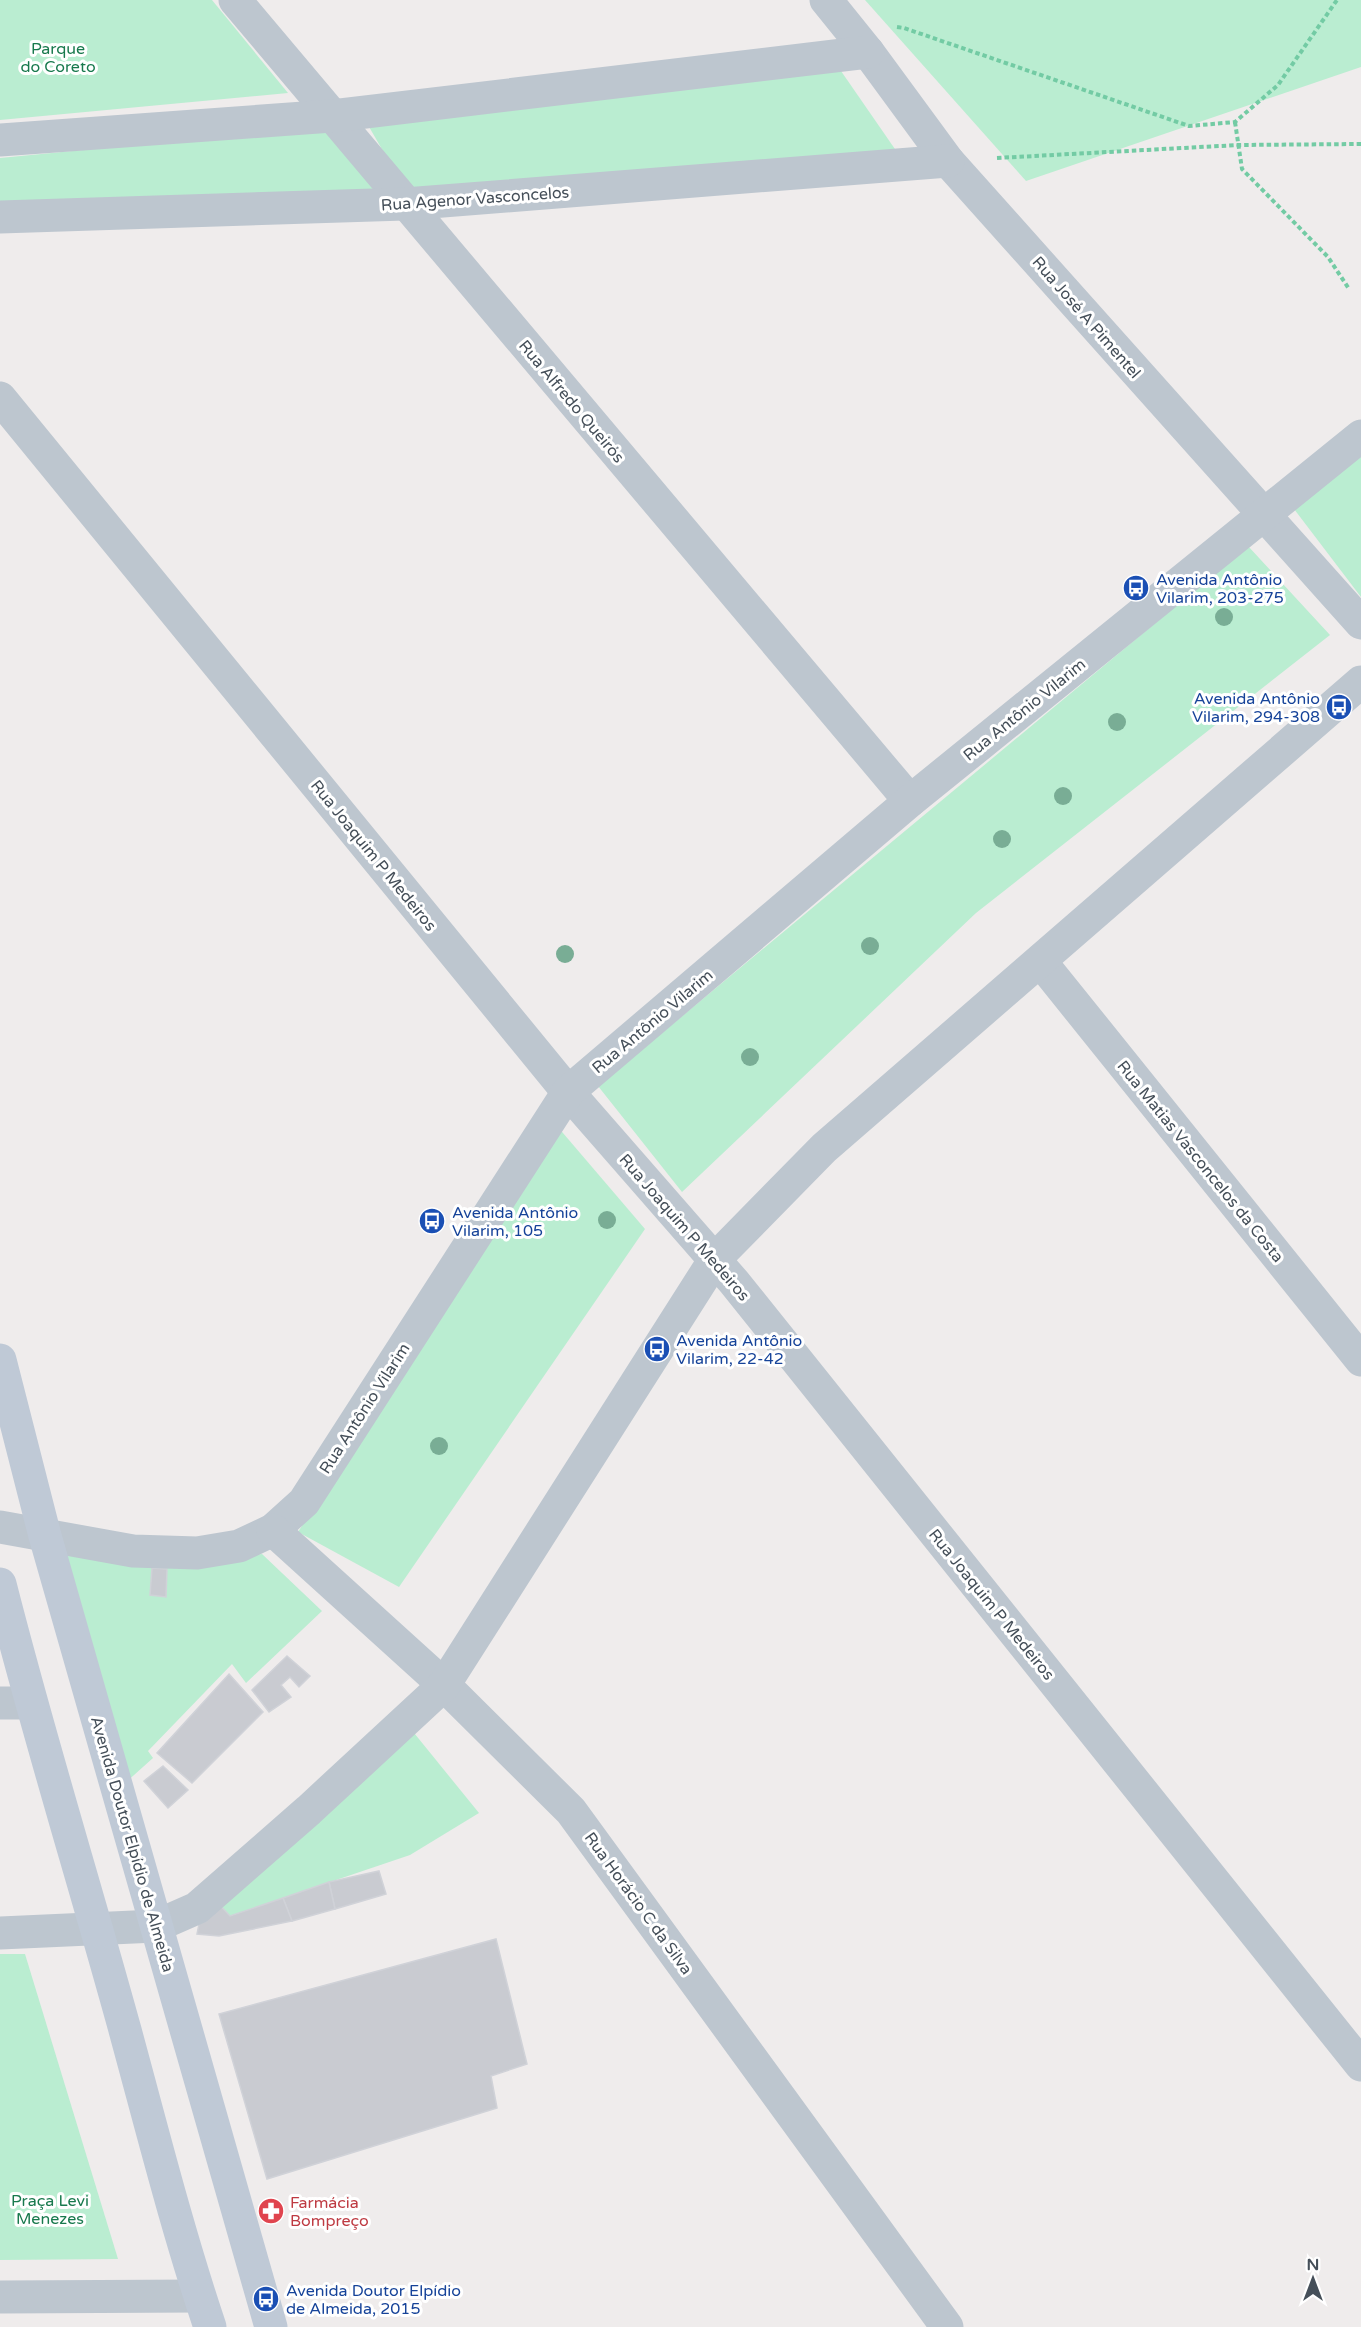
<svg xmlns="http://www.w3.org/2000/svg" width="1361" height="2327" viewBox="0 0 1361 2327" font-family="'Varela Round',sans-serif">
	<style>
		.green { fill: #baedd1 }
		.building { fill: #c9cbd1; stroke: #d0d2d8; stroke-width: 1.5 }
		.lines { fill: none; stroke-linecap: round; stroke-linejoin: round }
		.path { stroke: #73cba4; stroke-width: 4; stroke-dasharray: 4.5 3; stroke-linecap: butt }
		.minor { stroke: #bdc6cf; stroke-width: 33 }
		.secondary { stroke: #bfc9d6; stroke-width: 33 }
		.tree { fill: #79ad95 }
		.labels { text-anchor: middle; stroke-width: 6; stroke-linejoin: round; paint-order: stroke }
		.park-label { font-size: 16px; fill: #18794d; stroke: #fff }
		.street-label { font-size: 16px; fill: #454f59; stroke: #fff }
		.transit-label { font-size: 16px; fill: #164399; stroke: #fff; text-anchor: start }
		.health-label { font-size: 16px; fill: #be3a42; stroke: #fff; text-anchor: start }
	</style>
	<rect width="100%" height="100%" fill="#efecec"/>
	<g class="green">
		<polygon points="0,0 212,0 288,93 0,120"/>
		<polygon points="865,0 1361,0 1361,67 1026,181"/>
		<polygon points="841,71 897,152 406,191 368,125"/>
		<polygon points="322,127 374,189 0,210 0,158"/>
		<polygon points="1361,449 1361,597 1291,505"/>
		<polygon points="1248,546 1330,635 976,913 682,1192 598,1086"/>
		<polygon points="557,1126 645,1229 399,1587 298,1532"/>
		<polygon points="57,1546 178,1564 262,1554 322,1611 246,1683 232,1664 148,1751 153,1758 124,1784"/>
		<polygon points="410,1728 479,1813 410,1855 230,1916 215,1900"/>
		<polygon points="0,1954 25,1954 118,2259 0,2260"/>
	</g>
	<g class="building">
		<polygon points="152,1568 167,1569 166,1597 150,1595"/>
		<polygon points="287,1656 310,1676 299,1687 290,1677 281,1685 291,1697 269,1712 252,1690"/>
		<polygon points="229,1674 263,1712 192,1783 157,1753"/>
		<polygon points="163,1766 188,1790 168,1808 144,1781"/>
		<polygon points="379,1871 386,1894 335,1909 329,1882"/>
		<polygon points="329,1882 335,1909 292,1921 283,1898"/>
		<polygon points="283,1898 292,1921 219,1936 197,1934 201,1914 215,1900 230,1916"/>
		<polygon points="496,1939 527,2064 491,2076 497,2108 267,2179 219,2014"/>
	</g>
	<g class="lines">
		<g class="path">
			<polyline points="897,27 904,28 1189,126 1235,122 1278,85 1337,0"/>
			<polyline points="1235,122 1242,169 1328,257 1349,289"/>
			<polyline points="997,158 1238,145 1361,144"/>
		</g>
		<g class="minor">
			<polyline points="235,0 910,801"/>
			<polyline points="826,0 868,52 948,161 1361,623"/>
			<polyline points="0,140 332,116 868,52"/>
			<polyline points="0,217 405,204 948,161"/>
			<polyline points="0,398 568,1092 734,1282 1361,2065"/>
			<polyline points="1041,962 1361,1360"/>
			<polyline points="0,1527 133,1551 197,1553 239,1546 273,1530 304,1502 568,1092 910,801 1361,436"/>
			<polyline points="273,1530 444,1685 571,1811 947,2327"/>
			<polyline points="0,1703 30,1703"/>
			<polyline points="0,1933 156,1926 197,1908 309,1810 444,1685 715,1259 824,1148 1361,682"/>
			<polyline points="0,2297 199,2296"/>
		</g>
		<g class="secondary">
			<polyline points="0,1360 45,1536 271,2327"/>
			<path d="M0 1584C38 1734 84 1881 125 2030 152 2129 177 2229 210 2327"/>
		</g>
	</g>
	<g class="tree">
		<circle cx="1224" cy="617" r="9"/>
		<circle cx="1117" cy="722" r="9"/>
		<circle cx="1063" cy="796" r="9"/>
		<circle cx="1002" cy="839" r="9"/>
		<circle cx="870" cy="946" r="9"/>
		<circle cx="565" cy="954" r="9"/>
		<circle cx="750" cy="1057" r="9"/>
		<circle cx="607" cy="1220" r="9"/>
		<circle cx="439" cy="1446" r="9"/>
	</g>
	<defs>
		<symbol id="bus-disc" viewBox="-11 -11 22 22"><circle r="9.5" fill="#1a4fb4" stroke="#fff"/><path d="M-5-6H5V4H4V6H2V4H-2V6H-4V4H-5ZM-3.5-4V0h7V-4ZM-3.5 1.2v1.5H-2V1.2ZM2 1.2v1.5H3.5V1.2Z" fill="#fff"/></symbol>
		<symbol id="pharmacy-disc" viewBox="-11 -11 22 22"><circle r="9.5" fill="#e0444e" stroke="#fff"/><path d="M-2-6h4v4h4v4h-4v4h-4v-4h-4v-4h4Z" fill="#fff"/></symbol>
	</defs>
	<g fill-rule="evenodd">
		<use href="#bus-disc" x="1121" y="573" width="30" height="30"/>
		<use href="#bus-disc" x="1324" y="692" width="30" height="30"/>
		<use href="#bus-disc" x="417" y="1206" width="30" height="30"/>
		<use href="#bus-disc" x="642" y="1334" width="30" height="30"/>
		<use href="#pharmacy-disc" x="256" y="2196" width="30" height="30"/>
		<use href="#bus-disc" x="251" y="2284" width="30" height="30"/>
	</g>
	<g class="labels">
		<g class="park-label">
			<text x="58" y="54">Parque<tspan x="58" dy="18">do Coreto</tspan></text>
			<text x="50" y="2206">Praça Levi<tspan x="50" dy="18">Menezes</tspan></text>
		</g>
		<g class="street-label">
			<text transform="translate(475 198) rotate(-4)" y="6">Rua Agenor Vasconcelos</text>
			<text transform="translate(1087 317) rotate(49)" y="6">Rua José A Pimentel</text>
			<text transform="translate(572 401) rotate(50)" y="6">Rua Alfredo Queirós</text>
			<text transform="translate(1024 709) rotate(-39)" y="6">Rua Antônio Vilarim</text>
			<text transform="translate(374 855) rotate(51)" y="6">Rua Joaquim P Medeiros</text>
			<text transform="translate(652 1021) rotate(-40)" y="6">Rua Antônio Vilarim</text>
			<text transform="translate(1201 1161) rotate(51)" y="6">Rua Matias Vasconcelos da Costa</text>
			<text transform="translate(685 1227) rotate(49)" y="6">Rua Joaquim P Medeiros</text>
			<text transform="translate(364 1408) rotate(-57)" y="6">Rua Antônio Vilarim</text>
			<text transform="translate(992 1604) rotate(51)" y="6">Rua Joaquim P Medeiros</text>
			<text transform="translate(133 1844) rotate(74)" y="6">Avenida Doutor Elpídio de Almeida</text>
			<text transform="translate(639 1903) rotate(54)" y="6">Rua Horácio C da Silva</text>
		</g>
		<g class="transit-label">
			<text x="1156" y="585">Avenida Antônio<tspan x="1156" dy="18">Vilarim, 203-275</tspan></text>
			<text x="1320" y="704" text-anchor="end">Avenida Antônio<tspan x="1320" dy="18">Vilarim, 294-308</tspan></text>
			<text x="452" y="1218">Avenida Antônio<tspan x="452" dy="18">Vilarim, 105</tspan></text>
			<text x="676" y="1346">Avenida Antônio<tspan x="676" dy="18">Vilarim, 22-42</tspan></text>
			<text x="286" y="2296">Avenida Doutor Elpídio<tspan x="286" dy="18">de Almeida, 2015</tspan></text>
		</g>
		<g class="health-label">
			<text x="290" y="2208">Farmácia<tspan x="290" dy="18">Bompreço</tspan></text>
		</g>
	</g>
	<g transform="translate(1313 2279)" stroke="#ffffff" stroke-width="4.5" paint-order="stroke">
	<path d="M0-4.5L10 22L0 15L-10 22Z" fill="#454f59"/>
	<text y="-9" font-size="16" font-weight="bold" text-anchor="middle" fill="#454f59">N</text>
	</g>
</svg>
